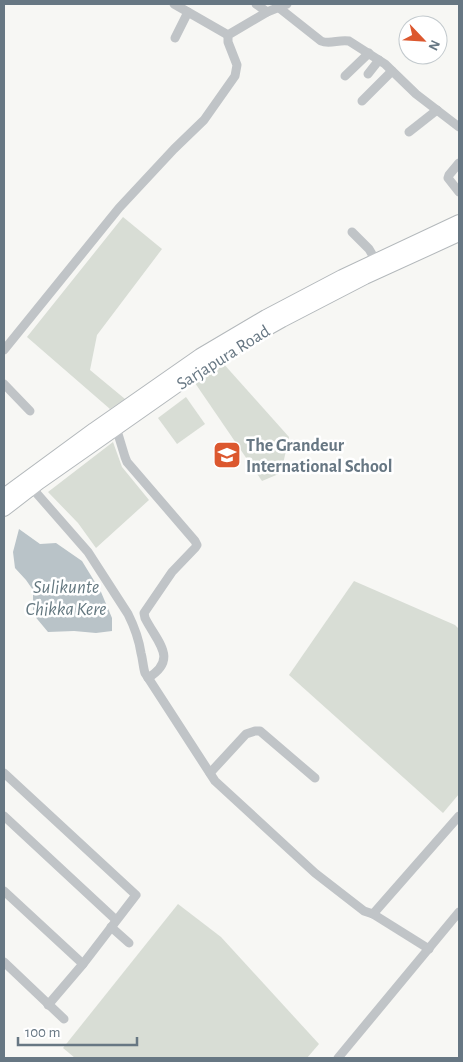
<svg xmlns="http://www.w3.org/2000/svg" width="463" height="1062" viewBox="0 0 463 1062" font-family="'Alegreya Sans',sans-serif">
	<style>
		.green { fill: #d8ddd5 }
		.water { fill: #b9c3c8 }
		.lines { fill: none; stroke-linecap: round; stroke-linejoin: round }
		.primary-casing { stroke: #b3b8bb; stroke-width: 16 }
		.street { stroke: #c0c4c7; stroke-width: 9 }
		.primary { stroke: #fff; stroke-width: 14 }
		.labels { text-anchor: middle; stroke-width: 5; stroke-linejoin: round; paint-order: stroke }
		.street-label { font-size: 18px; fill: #677783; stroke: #fff }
		.poi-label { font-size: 18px; font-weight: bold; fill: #677783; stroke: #fff; text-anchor: start }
		.water-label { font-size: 19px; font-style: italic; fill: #63777f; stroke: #fff }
	</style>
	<rect width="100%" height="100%" fill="#f7f7f4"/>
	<g class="green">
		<polygon points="123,217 162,249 97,335 90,370 125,399 110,409 27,337"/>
		<polygon points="222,362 289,437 281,473 262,481 195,383"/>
		<polygon points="186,397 205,424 177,444 158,418"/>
		<polygon points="113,442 122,467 149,500 96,548 78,523 48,492"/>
		<polygon points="354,581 455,625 459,629 459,794 443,813 289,675"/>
		<polygon points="178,904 221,937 319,1044 307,1058 75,1058 63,1048"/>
	</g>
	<polygon class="water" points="19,529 40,544 56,543 82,561 101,592 112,618 112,631 96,633 74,631 48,632 33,614 33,590 26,580 15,568 13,552"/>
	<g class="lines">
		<defs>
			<g id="primary">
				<polyline points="4,496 94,430 200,356 266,317 342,277 459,222"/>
				<polyline points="4,509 39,482 220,355 282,320 365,277 459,234"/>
			</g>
		</defs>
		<use href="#primary" class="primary-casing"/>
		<g class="street">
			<polyline points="174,4 228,35"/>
			<polyline points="256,4 267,12"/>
			<path d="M278 7 321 41C330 45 339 39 349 41L385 64 416 94 459 127"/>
			<polyline points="175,38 188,12"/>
			<polyline points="368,74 379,60"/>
			<polyline points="345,76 369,53"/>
			<polyline points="362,101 392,71"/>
			<polyline points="409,132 437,110"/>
			<polyline points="459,163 449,175 448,178 459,192"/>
			<polyline points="352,232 369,249 376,261"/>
			<polyline points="4,350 119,208 174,149 204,120 235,76 237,65 228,42 228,35 267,12 287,4"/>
			<polyline points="4,384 30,411"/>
			<path d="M115 424 125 457 127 462 195 541 197 545 195 548 172 572 144 613 145 618C157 642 179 659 148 678"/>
			<path d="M32 488 88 552 128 614C134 626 139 640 141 653 143 660 143 667 145 673L215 781 315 873 364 911 373 914 429 949"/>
			<polyline points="4,773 136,895 83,964 48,1005"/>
			<polyline points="210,773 246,734 255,731 260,731 315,778"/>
			<polyline points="4,816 116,920"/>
			<polyline points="4,891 83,964"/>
			<polyline points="373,914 459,816"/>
			<polyline points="111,927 129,943"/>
			<polyline points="4,962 64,1019"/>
			<polyline points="338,1058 459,912"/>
		</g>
		<use href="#primary" class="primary"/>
	</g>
	<defs>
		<symbol id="school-square" viewBox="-11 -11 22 22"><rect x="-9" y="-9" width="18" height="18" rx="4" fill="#dc582f" stroke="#fff"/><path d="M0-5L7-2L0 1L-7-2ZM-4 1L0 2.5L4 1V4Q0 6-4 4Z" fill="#fff"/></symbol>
	</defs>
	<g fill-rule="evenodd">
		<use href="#school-square" x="211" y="439" width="32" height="32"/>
	</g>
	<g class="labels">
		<g class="street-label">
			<text transform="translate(223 357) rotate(-32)" y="6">Sarjapura Road</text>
		</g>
		<g class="poi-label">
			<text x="246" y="451">The Grandeur<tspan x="246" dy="21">International School</tspan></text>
		</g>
		<g class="water-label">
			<text x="66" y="593">Sulikunte<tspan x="66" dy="22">Chikka Kere</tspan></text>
		</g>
	</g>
	<rect width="463" height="1062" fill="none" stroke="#677783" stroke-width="10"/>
	<g transform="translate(423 40) rotate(115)"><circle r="24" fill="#ffffff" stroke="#c2c9cd"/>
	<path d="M0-4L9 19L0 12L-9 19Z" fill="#dc582f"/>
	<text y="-8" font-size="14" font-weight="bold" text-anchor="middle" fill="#677783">N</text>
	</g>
	<path d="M18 1037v8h119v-8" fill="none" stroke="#677783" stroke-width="2.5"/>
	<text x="25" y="1037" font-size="15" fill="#677783" stroke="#ffffff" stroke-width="4" paint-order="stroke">100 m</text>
</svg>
